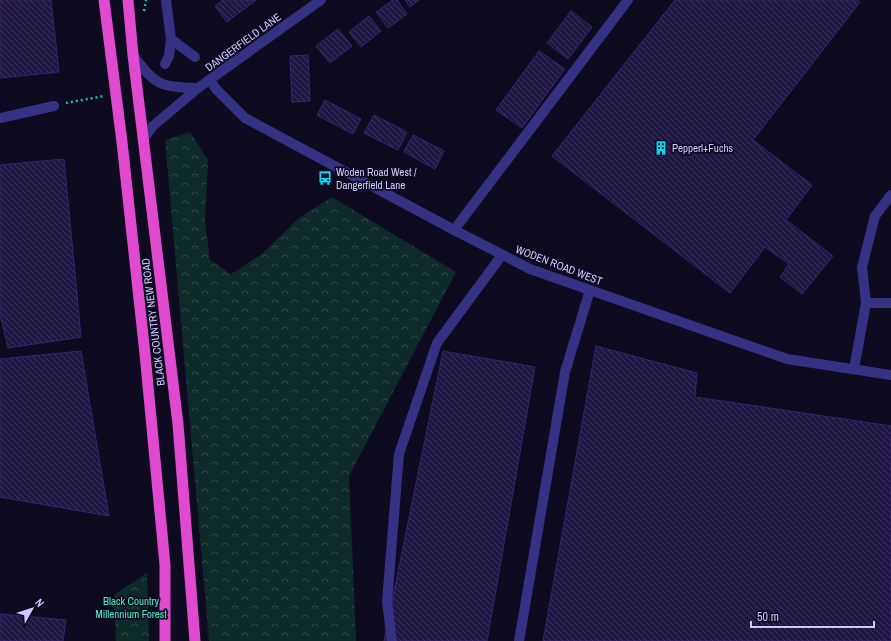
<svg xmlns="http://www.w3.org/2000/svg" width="891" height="641" viewBox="0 0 891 641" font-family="'Archivo Narrow',sans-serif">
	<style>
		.forest { fill: url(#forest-crowns) }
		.building { fill: url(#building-back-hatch); stroke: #352570 }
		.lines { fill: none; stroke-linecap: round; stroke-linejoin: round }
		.path { stroke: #23b9b2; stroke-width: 2.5; stroke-dasharray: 2 3; stroke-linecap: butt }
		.service { stroke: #353183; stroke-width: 10 }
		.minor { stroke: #353183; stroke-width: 10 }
		.tertiary { stroke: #353183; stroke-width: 10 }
		.trunk { stroke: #df4ace; stroke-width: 11 }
		.labels { text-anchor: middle; stroke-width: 3.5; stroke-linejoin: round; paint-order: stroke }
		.street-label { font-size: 11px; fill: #d0c9ff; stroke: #0e0b20 }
		.poi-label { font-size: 11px; fill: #d0c9ff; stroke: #0e0b20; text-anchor: start }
		.park-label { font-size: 11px; fill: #4ce9c3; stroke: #0e0b20 }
	</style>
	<defs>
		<pattern id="forest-crowns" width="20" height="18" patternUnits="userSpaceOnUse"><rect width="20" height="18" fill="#0d2a29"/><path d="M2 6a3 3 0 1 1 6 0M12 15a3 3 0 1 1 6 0" fill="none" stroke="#2f4849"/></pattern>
		<pattern id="building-back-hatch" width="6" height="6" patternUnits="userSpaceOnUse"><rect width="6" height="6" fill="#1f1542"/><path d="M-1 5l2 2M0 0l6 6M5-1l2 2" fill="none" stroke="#3e365e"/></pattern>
	</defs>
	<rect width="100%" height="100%" fill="#0e0b20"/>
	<g class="forest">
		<polygon points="190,132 208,160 205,222 210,260 231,274 262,254 299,218 332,197 456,272 349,476 356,641 209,641 165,140"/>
		<polygon points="147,573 149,641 116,641 114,595"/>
	</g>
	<g class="building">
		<polygon points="0,0 51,0 59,72 0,78"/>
		<polygon points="223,0 256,0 227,22 215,6"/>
		<polygon points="393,0 397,0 407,14 388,28 376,12"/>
		<polygon points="405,0 419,0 410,7"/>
		<polygon points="675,0 857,0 860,2 753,140 812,185 786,220 833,256 802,294 780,277 789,264 765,247 730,293 552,156"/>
		<polygon points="571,11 592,27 568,59 547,43"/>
		<polygon points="369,16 381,31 361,47 349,32"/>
		<polygon points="338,29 352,46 330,63 316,46"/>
		<polygon points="539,51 565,69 522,128 496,110"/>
		<polygon points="308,55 310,101 292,102 290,56"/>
		<polygon points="325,100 361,119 353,134 317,115"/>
		<polygon points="374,115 407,132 398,150 364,133"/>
		<polygon points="413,135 444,151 435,169 404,152"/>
		<polygon points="64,159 81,337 8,348 1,318 0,319 0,165"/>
		<polygon points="596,346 697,373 695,397 891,426 891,641 543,641"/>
		<polygon points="81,351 109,516 0,497 0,359"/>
		<polygon points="443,351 535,367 487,641 384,641"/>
		<polygon points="0,614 66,620 63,641 0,641"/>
	</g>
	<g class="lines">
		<g class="path">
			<polyline points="144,11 146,0"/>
			<polyline points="66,103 104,96"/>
		</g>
		<g class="service">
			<polyline points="454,230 628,0"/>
			<polyline points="866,303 891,303"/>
			<polyline points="854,369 866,303 862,267 875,216 891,195"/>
			<polyline points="392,641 387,602 399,454 437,343 502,255"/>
			<polyline points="519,641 565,372 590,290"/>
		</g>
		<g class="minor">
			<polyline points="166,0 171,39"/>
			<polyline points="165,64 169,56 171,39 195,57"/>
			<polyline points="210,80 216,89 245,118 454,230 530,269 787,359 891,375"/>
			<polyline points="0,118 54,106"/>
		</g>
		<g class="tertiary">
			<path d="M133 55C155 86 161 87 198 88"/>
			<polyline points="144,138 153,126 198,88 321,0"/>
		</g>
		<g class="trunk">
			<polyline points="104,0 122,142 145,354 165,565 165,641"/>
			<polyline points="128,0 133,55 178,424 195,641"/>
		</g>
	</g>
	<defs>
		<symbol id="building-bare" viewBox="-9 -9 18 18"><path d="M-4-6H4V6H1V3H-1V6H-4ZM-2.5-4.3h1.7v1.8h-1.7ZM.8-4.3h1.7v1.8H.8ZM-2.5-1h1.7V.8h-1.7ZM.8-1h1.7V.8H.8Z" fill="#00daf4" stroke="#0e0b20" stroke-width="2.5" paint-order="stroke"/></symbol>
		<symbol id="bus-bare" viewBox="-9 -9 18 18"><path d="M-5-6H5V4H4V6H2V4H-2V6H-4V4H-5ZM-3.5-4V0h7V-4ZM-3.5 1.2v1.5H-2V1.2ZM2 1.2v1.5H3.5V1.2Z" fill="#00daf4" stroke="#0e0b20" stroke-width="2.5" paint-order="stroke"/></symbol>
	</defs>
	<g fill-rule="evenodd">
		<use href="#building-bare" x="651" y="138" width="20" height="20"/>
		<use href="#bus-bare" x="315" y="168" width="20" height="20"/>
	</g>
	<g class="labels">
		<g class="street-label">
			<text transform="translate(243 42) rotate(-36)" y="4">DANGERFIELD LANE</text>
			<text transform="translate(559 265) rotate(21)" y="4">WODEN ROAD WEST</text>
			<text transform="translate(153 322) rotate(-97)" y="4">BLACK COUNTRY NEW ROAD</text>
		</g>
		<g class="poi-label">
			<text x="672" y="152">Pepperl+Fuchs</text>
			<text x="336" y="176">Woden Road West /<tspan x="336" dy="13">Dangerfield Lane</tspan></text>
		</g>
		<g class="park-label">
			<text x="131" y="605">Black Country<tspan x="131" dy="13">Millennium Forest</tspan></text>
		</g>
	</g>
	<g transform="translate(32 609) rotate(51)" stroke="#0e0b20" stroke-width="3" paint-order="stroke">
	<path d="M0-3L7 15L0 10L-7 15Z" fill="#d0c9ff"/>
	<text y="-6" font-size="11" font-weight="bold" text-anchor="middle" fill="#d0c9ff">N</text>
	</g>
	<path d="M751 621v6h123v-6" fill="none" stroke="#d0c9ff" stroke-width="2"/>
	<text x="757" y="621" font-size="12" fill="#d0c9ff" stroke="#0e0b20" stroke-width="3" paint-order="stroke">50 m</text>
</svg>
